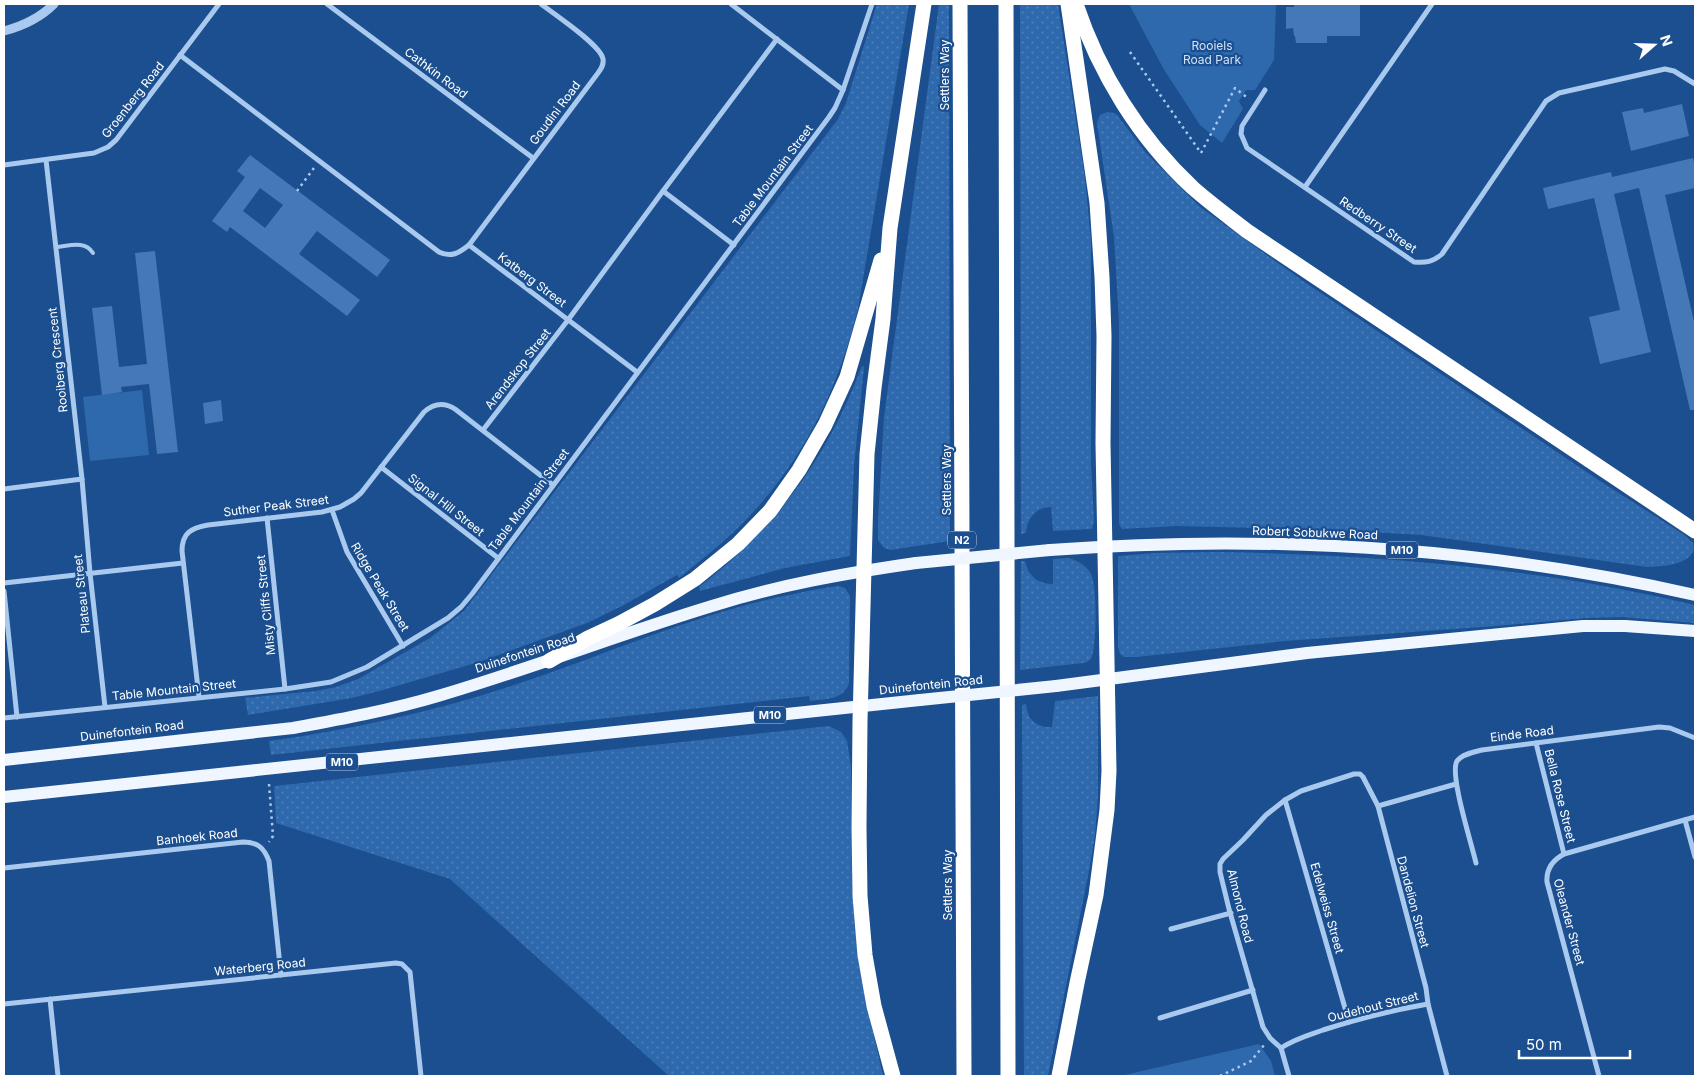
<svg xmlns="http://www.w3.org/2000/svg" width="1699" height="1080" viewBox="0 0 1699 1080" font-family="Inter,sans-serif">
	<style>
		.grass { fill: url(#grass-dots) }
		.park { fill: #2e69ad }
		.building { fill: #4478b7; fill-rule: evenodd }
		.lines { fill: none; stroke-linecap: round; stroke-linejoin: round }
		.path { stroke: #a9c9ee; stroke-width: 2.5; stroke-dasharray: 2.5 4; stroke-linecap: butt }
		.service { stroke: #a9c9ee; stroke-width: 4 }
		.minor { stroke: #a9c9ee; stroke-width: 5 }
		.tertiary { stroke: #a9c9ee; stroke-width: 9 }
		.primary { stroke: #f0f6ff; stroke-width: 12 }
		.motorway { stroke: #fff; stroke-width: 15 }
		.primary-bridge { stroke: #f0f6ff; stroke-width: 12 }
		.labels { text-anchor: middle; stroke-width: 4.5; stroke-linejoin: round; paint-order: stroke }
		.shield { fill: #1b4f8f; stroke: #bbcadd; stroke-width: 1 }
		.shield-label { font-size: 11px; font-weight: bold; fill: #fff }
		.park-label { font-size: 12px; fill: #cfe3fa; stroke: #1b4f8f }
		.street-label { font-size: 12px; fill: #fff; stroke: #1b4f8f }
	</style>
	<defs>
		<pattern id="grass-dots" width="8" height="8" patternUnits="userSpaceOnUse" patternTransform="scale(1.25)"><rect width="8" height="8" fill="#2e69ad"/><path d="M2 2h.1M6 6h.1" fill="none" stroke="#4d80b9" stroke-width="1.8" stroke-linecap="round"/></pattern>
	</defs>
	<rect width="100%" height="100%" fill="#1b4f8f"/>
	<g class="grass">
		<path d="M877 4H909L858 309C839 385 807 454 753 512 731 537 705 557 679 578L677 575 622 606 587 623 479 662 383 690 352 698 248 715 245 698 316 691 336 687 358 679 430 638 464 611 838 119 846 103Z"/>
		<polygon points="939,4 949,4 950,541 890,550 884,548 878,540 878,520 884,417"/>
		<path d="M1020 4H1058L1085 178 1091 240V464L1094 520 1092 529 1053 531 1051 507C1036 507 1027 518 1026 533L1021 534Z"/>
		<path d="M1107 112 1114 113 1117 115 1146 153 1200 207 1303 281 1603 483 1683 534 1693 543C1699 565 1660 567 1647 567L1421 535 1339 530 1177 526 1122 529 1119 524V321L1114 237 1097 123 1100 115Z"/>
		<path d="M862 366 864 367 854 466 850 556 785 568 700 591 699 587C777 527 827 458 862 366Z"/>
		<path d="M1221 552C1380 555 1540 568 1695 605V623L1622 617 1585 618 1496 626 1285 641 1137 657H1124L1120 654 1118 647V558L1119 556 1155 553Z"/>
		<path d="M1069 558C1078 561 1086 565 1091 574 1097 586 1097 642 1092 656 1091 660 1088 662 1083 663L1020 670 1021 561H1025C1028 576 1038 584 1053 584V559Z"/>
		<path d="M839 586 845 588 850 596 849 683C844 700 825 699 810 701L809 696 271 755 269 741C362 728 452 707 541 676 620 648 697 615 779 597 799 593 819 588 839 586Z"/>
		<path d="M1098 696V796L1095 836 1088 876 1048 1076H1024L1022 705 1026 704C1027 720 1037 728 1052 727L1055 701Z"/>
		<polygon points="829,726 841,732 847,741 851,766 852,888 855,928 865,996 883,1076 669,1076 450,879 276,823 274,786"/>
	</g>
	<g class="park">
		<polygon points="1129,4 1276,4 1274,60 1255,90 1246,90 1239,101 1243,109 1222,143 1200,125 1163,68"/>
		<polygon points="142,390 149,455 90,461 83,397"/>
		<polygon points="1259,1044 1271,1061 1275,1076 1120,1076"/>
	</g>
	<g class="building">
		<polygon points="1294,4 1360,4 1360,36 1327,36 1327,43 1296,43 1295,36 1294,36 1293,28 1286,29 1286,7 1294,7"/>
		<polygon points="1682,104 1689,136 1631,151 1622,112 1643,108 1644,113"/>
		<path d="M250 155 390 260 377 277 317 231 299 254 360 300 347 316 230 227 227 232 212 221 245 177 237 171ZM260 188 283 205 265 228 243 211Z"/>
		<polygon points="1693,158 1695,168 1695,188 1665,195 1695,326 1695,410 1690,410 1639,188 1614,194 1651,352 1600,364 1589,317 1620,310 1594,198 1548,209 1543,188 1611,172 1612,177"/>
		<polygon points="155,251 178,452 157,454 149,384 121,387 122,392 102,395 92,308 112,306 119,367 147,364 135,253"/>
		<polygon points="221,400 223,421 205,424 203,403"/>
	</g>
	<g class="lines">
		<g class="path">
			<polyline points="1130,52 1201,153 1235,88 1249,99"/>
			<polyline points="297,191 314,168"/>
			<polyline points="269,784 273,836 269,842"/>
			<polyline points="1220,1076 1251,1061 1264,1045"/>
		</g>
		<path class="service" d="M56 247C69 246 85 240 93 253"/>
		<g class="minor">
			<polyline points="327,4 533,158"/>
			<polyline points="731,4 843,90"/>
			<path d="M180 55 439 252C451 258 459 253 469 245L598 73C601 69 604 65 603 59 601 45 554 14 541 4"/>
			<path d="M1265 90 1242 126 1241 134 1247 148 1414 262C1426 263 1433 262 1442 254L1546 101 1559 93 1665 69 1674 71 1695 84"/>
			<polyline points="4,165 94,153 108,147 116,140 219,4"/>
			<polyline points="1305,187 1432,4"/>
			<polyline points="663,191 734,245"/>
			<polyline points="469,245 637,372"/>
			<polyline points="483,430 568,320 663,191 777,39"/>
			<polyline points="381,467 498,558"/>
			<polyline points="82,479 90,573 105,707"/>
			<polyline points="4,489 82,479 46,160"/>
			<polyline points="332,510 347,552 403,646"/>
			<polyline points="267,518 285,689"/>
			<polyline points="4,583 183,563"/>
			<polyline points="4,591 17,717"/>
			<path d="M199 697 182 551C182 533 191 528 208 525L322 512 340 507 354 499 361 493 424 412C434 403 444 402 455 409L553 485"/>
			<polyline points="4,718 285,689 331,682 367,667 448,618 461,607 472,594 829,117 835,108 843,90 872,4"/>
			<polyline points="1536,743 1564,854"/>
			<polyline points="1285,800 1349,1022"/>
			<polyline points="1378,806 1456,784"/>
			<polyline points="1685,820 1695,857"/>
			<path d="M1476 863C1472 845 1449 774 1457 761 1462 754 1474 752 1482 750L1659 727 1670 728 1695 738"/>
			<path d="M4 868 243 842C258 842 264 848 269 861L281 975"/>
			<polyline points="1171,929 1231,913"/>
			<polyline points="50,999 58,1076"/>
			<polyline points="4,1004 396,963 402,964 410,972 421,1076"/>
			<polyline points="1160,1018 1253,990"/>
			<path d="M1281 1048C1294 1039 1309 1035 1323 1030 1358 1019 1393 1010 1428 1004"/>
			<polyline points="1289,1076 1281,1048 1270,1038 1263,1027 1229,909 1220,872 1220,864 1223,859 1243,840 1266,815 1285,800 1301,791 1354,774 1360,774 1363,777 1378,806 1426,988 1428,1004 1447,1076"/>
			<path d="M1599 1076 1547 882C1546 869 1553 860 1564 854L1695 817"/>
		</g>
		<path class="tertiary" d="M4 31C23 26 40 18 54 4"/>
		<g class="primary">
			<path d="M1050 550C1266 534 1484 547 1695 595"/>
			<polyline points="1056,686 1307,653 1583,626 1625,626 1695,631"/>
			<path d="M4 760 293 728C342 719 391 710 438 696 530 669 620 634 712 606 778 585 847 573 916 563"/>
			<path d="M4 797C309 765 615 731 920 700"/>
		</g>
		<g class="motorway">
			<polyline points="960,4 964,1076"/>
			<polyline points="1006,4 1008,1076"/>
			<path d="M1076 4C1099 73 1139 138 1193 188 1210 203 1229 217 1247 231L1695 531"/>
			<polyline points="549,661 588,638 618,624 655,604 695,579 738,544 770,511 799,470 825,425 847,377 881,260"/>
			<polyline points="893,1076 874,1006 865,955 860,896 859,827 860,721 867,454 874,388 883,319 890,228 924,4"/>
			<polyline points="1059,1076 1077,983 1096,895 1107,810 1109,771 1103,443 1104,336 1102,277 1097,203 1068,4"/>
		</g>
		<g class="primary-bridge">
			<polyline points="916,563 1050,550"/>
			<polyline points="920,700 1056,686"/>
		</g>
	</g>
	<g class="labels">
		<g class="shield">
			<rect x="948" y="531.5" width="28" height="17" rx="4"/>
			<rect x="1386" y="541.5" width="32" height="17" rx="4"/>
			<rect x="754" y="706.5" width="32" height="17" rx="4"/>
			<rect x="326" y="753.5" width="32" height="17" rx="4"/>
		</g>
		<g class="shield-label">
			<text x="962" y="544">N2</text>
			<text x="1402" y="554">M10</text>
			<text x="770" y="719">M10</text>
			<text x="342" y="766">M10</text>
		</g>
		<g class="park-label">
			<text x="1212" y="50">Rooiels<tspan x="1212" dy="14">Road Park</tspan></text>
		</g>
		<g class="street-label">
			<text transform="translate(436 73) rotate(37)" y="4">Cathkin Road</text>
			<text transform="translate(945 75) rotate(-90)" y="4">Settlers Way</text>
			<text transform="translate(133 100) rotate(-52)" y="4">Groenberg Road</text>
			<text transform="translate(555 113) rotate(-53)" y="4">Goudini Road</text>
			<text transform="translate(773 176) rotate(-53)" y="4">Table Mountain Street</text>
			<text transform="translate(1378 225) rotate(34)" y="4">Redberry Street</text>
			<text transform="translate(532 280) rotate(37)" y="4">Katberg Street</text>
			<text transform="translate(58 360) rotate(-96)" y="4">Rooiberg Crescent</text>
			<text transform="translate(518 369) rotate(-52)" y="4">Arendskop Street</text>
			<text transform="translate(947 480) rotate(-90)" y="4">Settlers Way</text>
			<text transform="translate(529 500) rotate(-53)" y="4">Table Mountain Street</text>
			<text transform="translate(446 505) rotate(38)" y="4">Signal Hill Street</text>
			<text transform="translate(276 506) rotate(-7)" y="4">Suther Peak Street</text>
			<text transform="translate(1315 533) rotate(2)" y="4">Robert Sobukwe Road</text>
			<text transform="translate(380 587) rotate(59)" y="4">Ridge Peak Street</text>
			<text transform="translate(82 594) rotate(-96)" y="4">Plateau Street</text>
			<text transform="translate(266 605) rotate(-96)" y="4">Misty Cliffs Street</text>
			<text transform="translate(525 653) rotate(-18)" y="4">Duinefontein Road</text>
			<text transform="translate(931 685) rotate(-6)" y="4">Duinefontein Road</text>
			<text transform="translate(174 690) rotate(-6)" y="4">Table Mountain Street</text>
			<text transform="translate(132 731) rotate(-7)" y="4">Duinefontein Road</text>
			<text transform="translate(1522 734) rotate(-7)" y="4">Einde Road</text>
			<text transform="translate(1560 796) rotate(76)" y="4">Bella Rose Street</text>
			<text transform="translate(197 837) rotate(-6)" y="4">Banhoek Road</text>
			<text transform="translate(948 885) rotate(-90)" y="4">Settlers Way</text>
			<text transform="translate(1413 902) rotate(75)" y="4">Dandelion Street</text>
			<text transform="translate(1240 906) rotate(76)" y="4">Almond Road</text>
			<text transform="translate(1327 908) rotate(74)" y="4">Edelweiss Street</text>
			<text transform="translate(1569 922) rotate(75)" y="4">Oleander Street</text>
			<text transform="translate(260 967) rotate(-6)" y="4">Waterberg Road</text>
			<text transform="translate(1373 1007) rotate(-14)" y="4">Oudehout Street</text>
		</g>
	</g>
	<rect width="1699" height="1080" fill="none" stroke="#ffffff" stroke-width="10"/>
	<g transform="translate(1654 45) rotate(70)" stroke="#1b4f8f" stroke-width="4" paint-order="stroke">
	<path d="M0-4L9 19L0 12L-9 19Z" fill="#ffffff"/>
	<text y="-8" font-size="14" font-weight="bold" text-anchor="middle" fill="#ffffff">N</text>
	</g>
	<path d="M1519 1050v8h111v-8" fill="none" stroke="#ffffff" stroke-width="2.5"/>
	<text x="1526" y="1050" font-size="15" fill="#ffffff" stroke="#1b4f8f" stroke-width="4" paint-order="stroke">50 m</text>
</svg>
